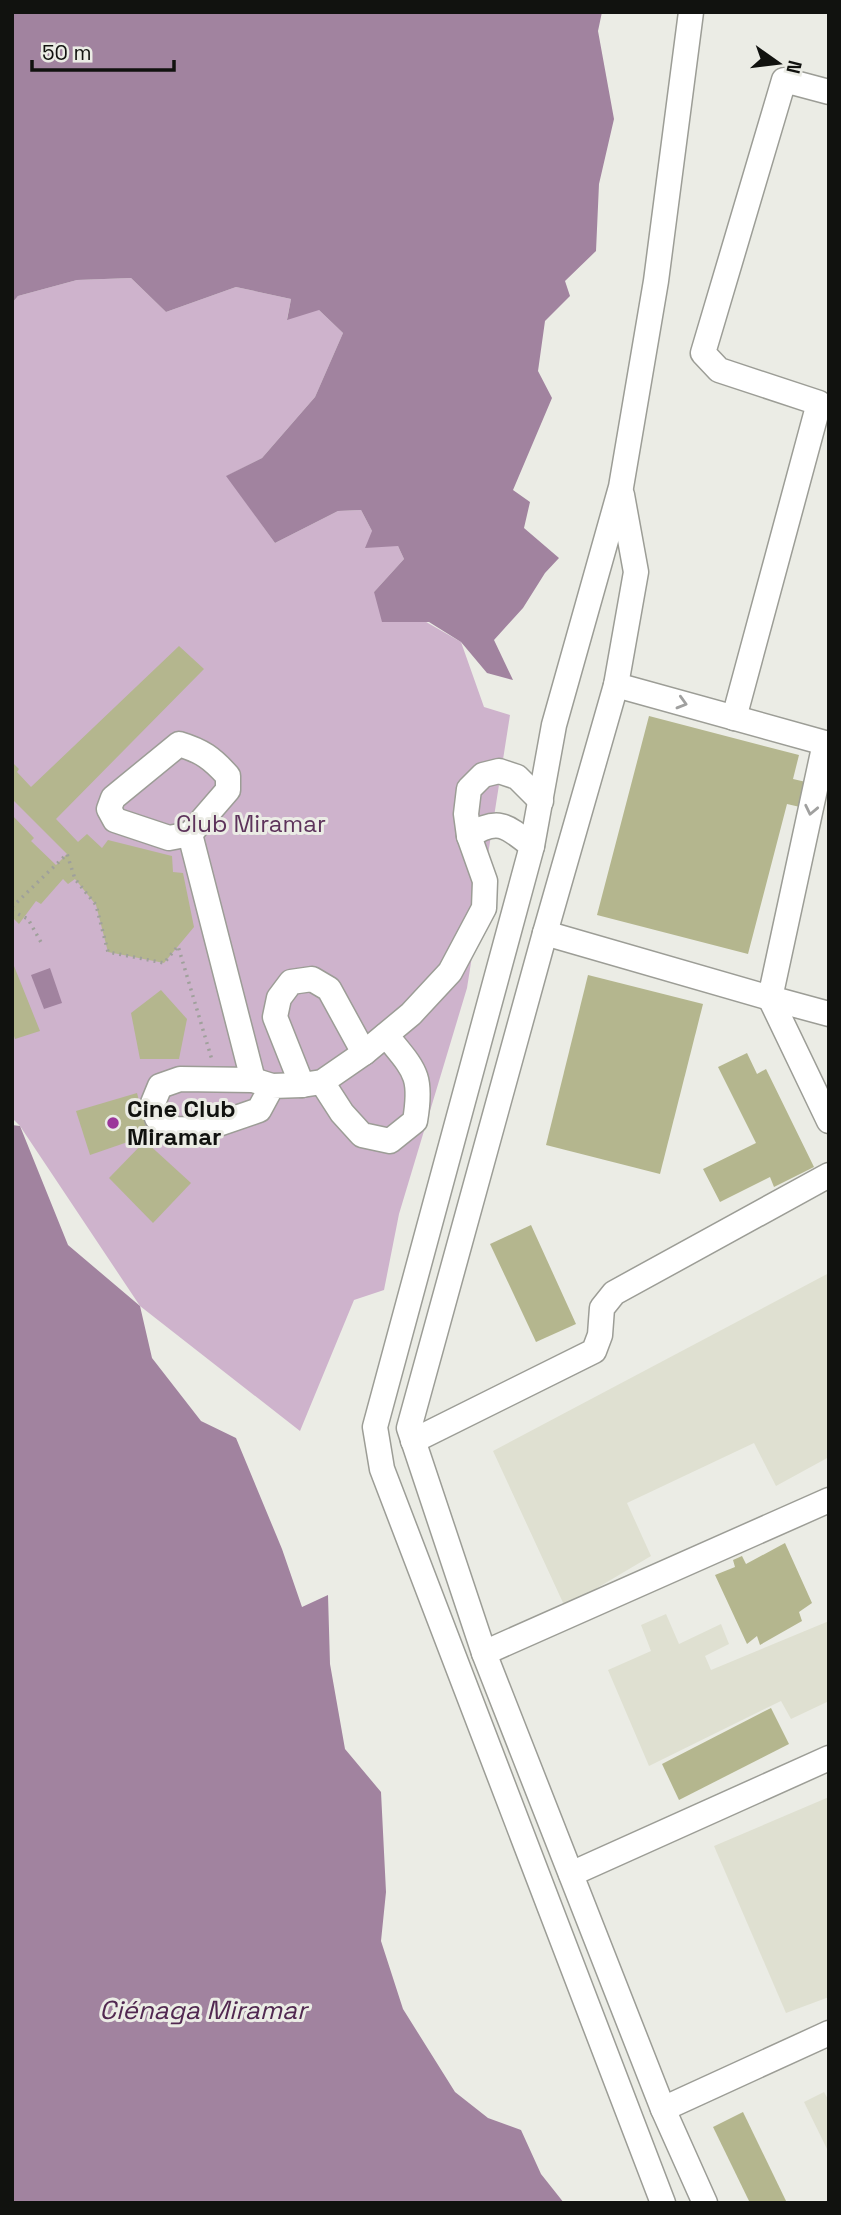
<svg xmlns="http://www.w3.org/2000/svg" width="841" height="2215" viewBox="0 0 841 2215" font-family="'Space Grotesk',sans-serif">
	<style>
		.built { fill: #dfe0d1 }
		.green { fill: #ceb3cc }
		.water { fill: #a1839f }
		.building { fill: #b4b68e }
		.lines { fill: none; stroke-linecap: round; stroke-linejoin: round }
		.minor-casing { stroke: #9c9d96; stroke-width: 27 }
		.path { stroke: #9fa09b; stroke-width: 3.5; stroke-dasharray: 2 5; stroke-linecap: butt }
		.minor { stroke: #fff; stroke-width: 24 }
		.oneway { stroke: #a0a09f }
		.poi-dot { fill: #9b369a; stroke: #ebece5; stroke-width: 2.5 }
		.labels { text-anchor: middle; stroke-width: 6; stroke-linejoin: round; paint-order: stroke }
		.park-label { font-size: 24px; fill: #5d335b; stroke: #ebece5 }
		.poi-label { font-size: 24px; font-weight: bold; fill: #11120f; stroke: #ebece5; text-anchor: start }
		.water-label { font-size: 26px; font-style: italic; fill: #522951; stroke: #ebece5 }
	</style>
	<rect width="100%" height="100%" fill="#ebece5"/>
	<g class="built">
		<polygon points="829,1273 829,1457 776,1486 754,1443 627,1503 651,1556 565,1607 493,1451"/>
		<polygon points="666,1614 679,1644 721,1624 729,1644 705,1656 711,1670 829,1621 829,1701 791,1719 781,1701 649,1766 608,1670 651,1651 641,1625"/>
		<polygon points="829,1797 829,1997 786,2013 714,1846"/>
		<polygon points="824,2092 829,2101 829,2153 804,2102"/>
	</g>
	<polygon class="green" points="131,278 166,312 236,287 291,299 287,319 318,309 343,333 315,397 262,458 227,476 275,543 338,511 361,510 372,531 398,546 404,559 374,592 461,642 484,707 510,715 467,988 399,1214 384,1290 354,1300 300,1431 140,1306 20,1126 12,1118 12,303 18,296 77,280"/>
	<g class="water">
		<polygon points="12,12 602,12 598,31 614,119 599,184 596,251 565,281 570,296 545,321 538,371 552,398 513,490 530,502 524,528 559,558 545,573 523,608 494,640 513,680 487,673 461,642 429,622 382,622 374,592 404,559 398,546 365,548 372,531 361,510 338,511 275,543 226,476 262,458 315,397 343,333 319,310 287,320 291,299 236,287 166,312 131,278 77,280 18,296 12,303"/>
		<polygon points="50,968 62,1003 44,1009 31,975"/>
		<polygon points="12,1125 20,1126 68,1245 140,1306 152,1358 201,1421 236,1438 282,1549 302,1607 328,1595 330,1664 345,1749 381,1792 386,1892 381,1941 403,2009 455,2092 488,2118 521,2130 541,2174 564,2203 12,2203"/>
	</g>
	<g class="building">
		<polygon points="179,646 204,669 56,819 78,842 87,834 102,848 108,840 172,856 173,872 183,873 194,927 164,963 108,952 96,905 75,879 68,884 63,879 41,904 36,901 19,924 12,917 12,815 34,838 31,841 56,865 67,854 12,799 12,762 19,769 17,772 31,787"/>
		<polygon points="649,716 799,755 793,779 806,782 800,807 787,804 748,954 597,915"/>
		<polygon points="12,961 40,1031 15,1039 12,1030"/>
		<polygon points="588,975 703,1004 660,1174 546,1145"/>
		<polygon points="161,990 187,1019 179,1059 140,1059 131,1013"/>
		<polygon points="747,1053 757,1074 766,1069 814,1167 774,1187 770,1177 720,1202 703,1169 756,1143 718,1067"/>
		<polygon points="137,1093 148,1135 90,1155 76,1111"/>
		<polygon points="145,1141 191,1183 153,1223 109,1178"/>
		<polygon points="531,1225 576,1324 536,1342 490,1244"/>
		<polygon points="785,1543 812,1603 799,1612 802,1621 760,1645 757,1636 747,1644 715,1575 735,1567 733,1560 742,1556 746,1564"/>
		<polygon points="771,1708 789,1744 679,1800 662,1764"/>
		<polygon points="743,2112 787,2203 750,2203 713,2127"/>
	</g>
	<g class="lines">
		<defs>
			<g id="minor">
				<polyline points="622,495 636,572 616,685 545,933 409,1428 484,1653 663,2109 705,2203"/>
				<polyline points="616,685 825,743 770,998 829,1121"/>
				<polyline points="734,718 819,403 719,370 703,353 784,80 829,92"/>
				<path d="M179 744C202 751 212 758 228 776V790L190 834 169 838 115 820 109 809 113 798Z"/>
				<polyline points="190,834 253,1080"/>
				<path d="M469 836C498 817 507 826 532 846"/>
				<polyline points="545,933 770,998 829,1014"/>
				<path d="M322 1082 342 1113 362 1135 390 1141 415 1121C423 1074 414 1070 386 1035"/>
				<polyline points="302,1085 275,1017 279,998 291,982 312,979 329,989 364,1053"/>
				<polyline points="272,1086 259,1110 201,1130 175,1129 157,1118 153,1103 160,1086 180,1079 253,1080 272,1086 302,1085 322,1082 364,1053 411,1014 450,972 484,908 485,881 469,836 466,814 469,789 483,775 499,771 517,777 541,801"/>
				<polyline points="413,1441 594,1351 600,1335 602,1308 614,1293 829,1175"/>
				<polyline points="484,1653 829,1500"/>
				<polyline points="571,1874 829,1758"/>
				<polyline points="663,2109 829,2033"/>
				<polyline points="663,2203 382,1469 375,1427 532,846 554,725 621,487 656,281 691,12"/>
			</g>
		</defs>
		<use href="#minor" class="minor-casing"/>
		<g class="path">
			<polyline points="12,907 67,854 75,879 96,905 108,952 164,963 178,946 212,1060"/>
			<polyline points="12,911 28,919 42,944"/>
		</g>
		<use href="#minor" class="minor"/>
	</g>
	<defs><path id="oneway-chevron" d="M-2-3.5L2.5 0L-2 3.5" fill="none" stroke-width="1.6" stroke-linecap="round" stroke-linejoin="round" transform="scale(1.75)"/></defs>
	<g class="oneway">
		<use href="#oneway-chevron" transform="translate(682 703) rotate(16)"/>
		<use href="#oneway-chevron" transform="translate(811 810) rotate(102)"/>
	</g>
	<circle class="poi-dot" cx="113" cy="1123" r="7"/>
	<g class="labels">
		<g class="park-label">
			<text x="251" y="832">Club Miramar</text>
		</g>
		<g class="poi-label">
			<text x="127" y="1117">Cine Club<tspan x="127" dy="28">Miramar</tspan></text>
		</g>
		<g class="water-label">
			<text x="203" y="2019">Ciénaga Miramar</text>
		</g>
	</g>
	<rect width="841" height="2215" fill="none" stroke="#11120f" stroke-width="28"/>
	<g transform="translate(778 63) rotate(104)" stroke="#ebece5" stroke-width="5" paint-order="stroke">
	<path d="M0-5L12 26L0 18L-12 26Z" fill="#11120f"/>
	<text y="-10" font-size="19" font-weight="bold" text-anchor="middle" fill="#11120f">N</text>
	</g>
	<path d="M32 60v10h142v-10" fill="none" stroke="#11120f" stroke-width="3.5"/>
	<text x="42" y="60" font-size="21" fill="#11120f" stroke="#ebece5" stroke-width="5" paint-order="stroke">50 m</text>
</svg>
